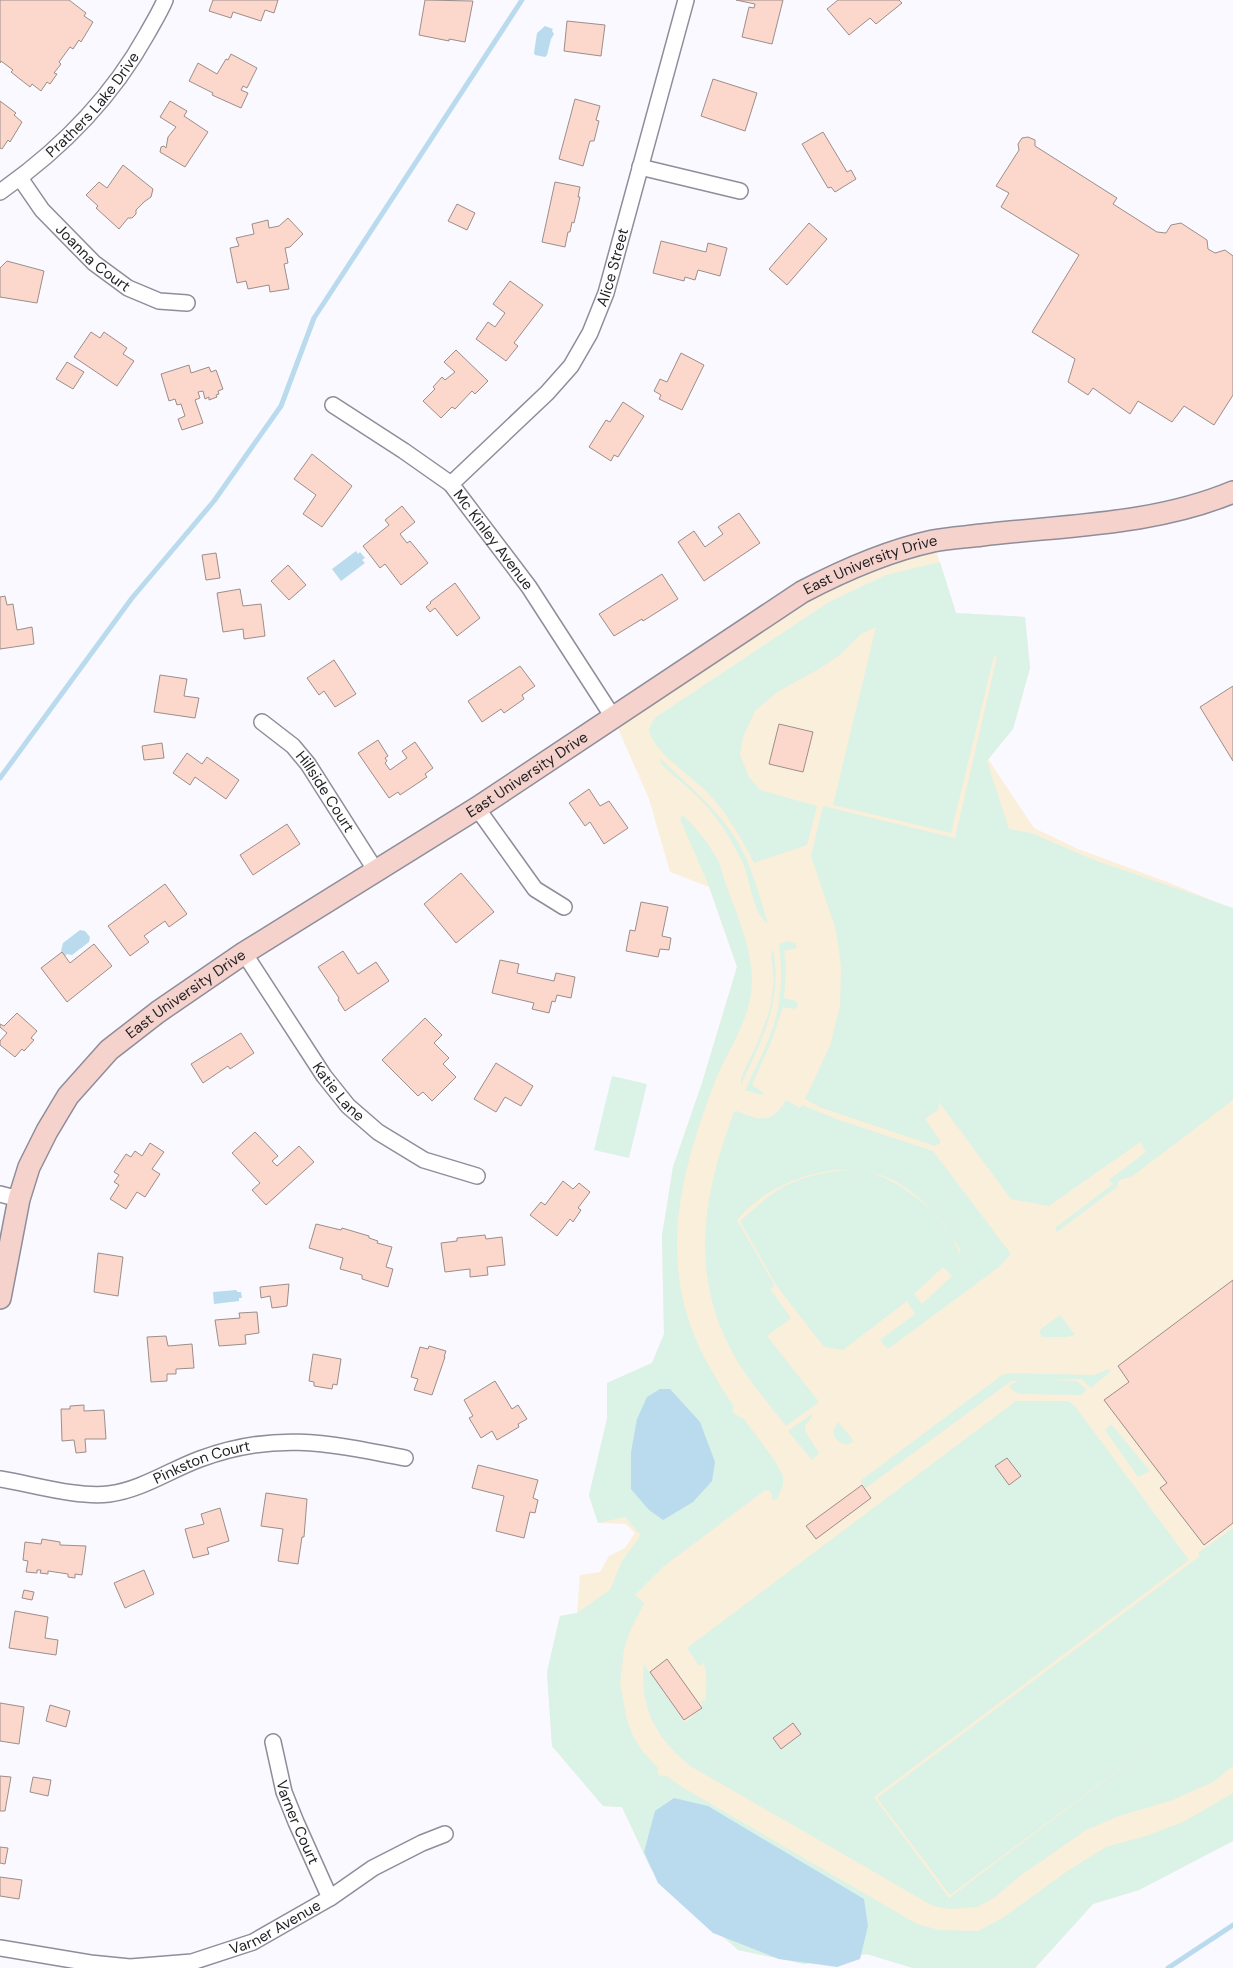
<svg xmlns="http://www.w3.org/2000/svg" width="1233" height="1968" viewBox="0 0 1233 1968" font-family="'DM Sans',sans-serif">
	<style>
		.education { fill: #faefda }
		.green { fill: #dbf2e6; fill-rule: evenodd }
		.water { fill: #badbee }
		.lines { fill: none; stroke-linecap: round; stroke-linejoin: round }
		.stream { stroke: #badbee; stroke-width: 5 }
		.building { fill: #fbd7cc; stroke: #9d8e8a }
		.street-casing { stroke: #8f8d9a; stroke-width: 18 }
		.secondary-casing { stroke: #8f8d9a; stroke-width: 24 }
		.street { stroke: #fff; stroke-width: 15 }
		.secondary { stroke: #f5d3cc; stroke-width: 21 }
		.labels { text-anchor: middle; stroke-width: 4; stroke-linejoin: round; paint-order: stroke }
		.street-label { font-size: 15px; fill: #1f1e23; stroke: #fff }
	</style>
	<rect width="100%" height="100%" fill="#faf9ff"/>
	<polygon class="education" points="933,541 956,613 1025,617 1030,668 1013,729 988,759 1034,828 1078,849 1170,883 1233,909 1233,1841 1139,1890 1093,1904 1035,1968 913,1968 868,1954 804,1964 738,1950 692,1911 651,1869 622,1807 603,1806 552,1746 547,1672 560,1616 577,1613 580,1575 600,1572 609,1556 625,1548 635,1533 626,1524 598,1523 589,1496 607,1419 607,1383 652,1363 664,1334 662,1236 673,1167 702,1083 737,967 709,887 670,872 649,799 613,717 802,592"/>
	<g class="green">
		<path d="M940 562 956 613 1025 617 1030 668 1013 729 987 761 1009 829 1031 833 1094 860 1233 908V1100L1131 1177 1119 1180 1117 1187 1057 1232 1055 1228 1113 1184 1109 1180 1146 1152 1140 1142 1049 1206 1011 1199 939 1102V1109L925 1119 940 1140V1143L935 1146 822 1108 805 1099 830 1046 840 1006 841 967 838 943 835 927 811 856 823 806 955 838 997 657 994 656 951 833 833 805 876 627 861 634 841 654 819 669 777 692 755 711 743 737 740 755 749 777 760 790 817 806 807 845 754 863C741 837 727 813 707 792 691 776 658 755 650 734 648 728 652 722 656 717L829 602 886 575Z"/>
		<path d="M660 758C686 784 716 807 736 839 752 865 759 895 768 924 753 914 750 878 742 861 734 846 726 831 716 818 701 797 679 781 661 764Z"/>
		<path d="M683 815C695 827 708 842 716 857 721 865 723 876 726 885 739 920 758 961 750 999 745 1027 727 1052 716 1079 679 1176 654 1269 709 1366 717 1380 724 1393 733 1405V1413L744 1419 775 1461 783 1476V1485L777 1499 772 1500V1494L769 1490 764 1491 664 1566 635 1595 644 1603 630 1631 624 1649 620 1683 627 1720 633 1736 643 1752 658 1768V1774L662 1777 665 1775 682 1787 917 1924 939 1930 978 1931 1001 1919 1069 1870 1106 1847 1149 1835 1185 1821 1233 1793V1841L1139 1890 1093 1904 1035 1968H913L866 1954 804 1964 738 1950 651 1869 622 1807 603 1806 552 1746 547 1672 560 1616 577 1613 610 1590 622 1561 641 1535 625 1517 598 1523 589 1495 607 1419V1383L652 1363 664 1334 662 1236 673 1167 702 1083 737 967 709 886 680 819Z"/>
		<path d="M788 941 795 943 796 945V948L784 951 786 969 784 998 796 1001 798 1006 794 1009 783 1007 773 1037 752 1085 764 1093 762 1095 745 1090C759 1060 777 1029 780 995 782 978 781 961 779 944Z"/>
		<path d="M773 949C783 1001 762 1039 741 1085V1078L760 1037 770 1009 774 981 771 955Z"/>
		<polygon points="612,1076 647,1084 629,1158 594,1150"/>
		<path d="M786 1100 800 1108 802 1105 839 1120 933 1151 1011 1254 999 1267 888 1349 880 1340 915 1314 907 1301 843 1350 824 1347 776 1285 740 1221C755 1208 770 1193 789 1184 806 1176 836 1169 856 1170 887 1172 922 1199 942 1222 949 1231 954 1242 959 1252L957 1255 961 1251C925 1192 882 1155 810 1175 779 1184 757 1197 737 1220L775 1286 770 1289 791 1318 767 1336 819 1402 786 1426C770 1405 752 1385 738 1362 688 1279 702 1197 734 1112L737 1111C760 1121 772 1124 786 1100ZM943 1267 952 1276 922 1304 914 1294Z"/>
		<polygon points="1060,1315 1075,1335 1066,1337 1042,1337 1040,1333 1040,1330"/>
		<polygon points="1109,1369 1111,1371 1091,1388 1081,1379 1049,1380 1077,1381 1086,1389 1082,1395 1019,1394 1014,1392 1009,1386 1019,1380 1011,1381 866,1488 860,1481 1002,1375 1010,1373 1094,1375"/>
		<path d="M1016 1401H1068L1074 1405 1189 1560 874 1797 949 1898 1169 1732 950 1895 877 1798 1200 1556 1198 1553 1233 1528V1766L1213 1782 1170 1801 1119 1816 1086 1830 1020 1876 995 1897 977 1907 950 1909 933 1906 692 1767C657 1740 639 1708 644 1664L685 1723 703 1707 700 1702 705 1700 706 1704C705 1693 709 1672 703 1663L699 1666 687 1648Z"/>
		<polygon points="812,1414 813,1415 805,1426 805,1431 819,1453 812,1460 788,1431"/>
		<path d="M838 1422 852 1438 853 1442C846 1447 840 1443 835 1438L833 1432Z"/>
		<polygon points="1111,1424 1150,1471 1138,1477 1105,1430"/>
	</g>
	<g class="water">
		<polygon points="545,26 553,29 552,31 554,34 551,39 547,55 545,57 535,55 534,53 537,33"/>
		<polygon points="356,551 358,554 360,552 365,558 362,560 365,563 341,581 332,569"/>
		<polygon points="80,930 85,931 90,937 89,942 72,955 67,954 65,956 61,951 63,943"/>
		<polygon points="236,1290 238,1292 241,1292 242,1298 239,1298 239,1301 214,1304 213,1292"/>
		<polygon points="660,1389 670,1389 700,1422 715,1462 712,1481 693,1502 663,1520 649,1510 631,1489 631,1452 637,1419 647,1397"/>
		<polygon points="674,1798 708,1806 864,1899 868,1926 860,1959 837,1967 779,1959 713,1933 658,1883 644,1852 655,1811"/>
	</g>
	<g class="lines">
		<g class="stream">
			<polyline points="0,778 132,598 214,501 281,406 314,318 522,0"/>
			<polyline points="1168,1968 1233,1925"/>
		</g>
	</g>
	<g class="building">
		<polygon points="0,0 69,0 86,13 84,16 93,22 81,42 79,40 73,49 70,47 59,62 61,64 54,73 57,74 50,84 47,82 41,91 32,84 30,87 11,72 13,70 1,61 0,63"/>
		<polygon points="213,0 278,0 274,13 265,10 261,21 233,12 231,18 209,11"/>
		<polygon points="425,0 473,1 465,42 449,39 449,41 419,35"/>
		<polygon points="736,0 783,0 772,44 742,37 749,7 754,8 755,4"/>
		<polygon points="838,0 899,0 902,3 876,24 870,18 849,35 827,9"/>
		<polygon points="567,21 605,25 601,56 564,51"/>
		<polygon points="231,54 257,68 247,88 243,86 241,90 248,93 241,108 212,95 213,93 189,81 198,63 217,74 226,59 228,60"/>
		<polygon points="713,79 757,93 745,131 701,116"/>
		<polygon points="575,99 600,106 596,120 599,121 594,141 590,141 583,166 559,159"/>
		<polygon points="0,101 16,113 14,115 22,122 10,142 8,140 2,149 0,148"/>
		<polygon points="170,101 187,111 184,116 208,132 185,167 160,152 161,147 164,146 166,148 168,137 176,127 160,117"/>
		<polygon points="823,132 847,172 851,170 856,179 835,192 831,187 828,188 802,144"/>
		<polygon points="1028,137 1035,140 1035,146 1117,198 1113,204 1157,232 1166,233 1171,225 1181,223 1207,240 1208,249 1215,253 1225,250 1233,256 1233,395 1214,425 1184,406 1172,422 1138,401 1130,414 1093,388 1088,395 1068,382 1075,359 1032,332 1079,255 1001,207 1009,193 996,186 1019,150 1018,144 1022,138"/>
		<polygon points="123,165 153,189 151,197 144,202 136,210 136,214 132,218 128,218 119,229 96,208 98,206 86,195 99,182 107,188"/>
		<polygon points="555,182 580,187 578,197 580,197 574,223 572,222 570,232 568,232 565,247 542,242"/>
		<polygon points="457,204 475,213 467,230 448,221"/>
		<polygon points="288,218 303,234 290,247 285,248 288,263 284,264 289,289 270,292 269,285 248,289 246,281 237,283 230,248 239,246 236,238 254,234 252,224 268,220 269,228 279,226"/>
		<polygon points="809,223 827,239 787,285 769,269"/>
		<polygon points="661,241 706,252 708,243 727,248 720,276 698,270 695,280 685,277 684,281 653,273"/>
		<polygon points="7,261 44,271 37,303 0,297 0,268"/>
		<polygon points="510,281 543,305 514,343 518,346 506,361 476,339 488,322 495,327 505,313 493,304"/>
		<polygon points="91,332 100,338 104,332 127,348 123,354 134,361 117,386 74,357"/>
		<polygon points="456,350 488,381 475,394 472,391 455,409 452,407 441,418 423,401 435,389 433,387 442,377 445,380 455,372 444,362"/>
		<polygon points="681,353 704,365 682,410 659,399 661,395 654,391 660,379 667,382"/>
		<polygon points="67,362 84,372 73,389 56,379"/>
		<polygon points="189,365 191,373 209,367 211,372 216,370 223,389 218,391 219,394 216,395 217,397 209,400 209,397 205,399 203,391 198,392 200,398 195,400 203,423 182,430 178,419 185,416 181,404 177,405 175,399 169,401 161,374"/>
		<polygon points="623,402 644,416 618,457 614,455 611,461 589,447 606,420 610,422"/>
		<polygon points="312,454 352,486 322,527 303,514 316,495 294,479"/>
		<polygon points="402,506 415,522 400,534 407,543 410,541 428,563 401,585 385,564 380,568 363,546 389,525 385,520"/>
		<polygon points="739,513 760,543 704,581 678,542 694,531 705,547 723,534 718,527"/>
		<polygon points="216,553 220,578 206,580 202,555"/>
		<polygon points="288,565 306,585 289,600 271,581"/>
		<polygon points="662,574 678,599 643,621 642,619 614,636 599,614"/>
		<polygon points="455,583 480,618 457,636 435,608 430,612 426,607 431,603 430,602"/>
		<polygon points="240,589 243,606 261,604 265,636 244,639 243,629 223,632 217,593"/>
		<polygon points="5,596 7,605 13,604 17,630 32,627 34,644 0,649 0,597"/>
		<polygon points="334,660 356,694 335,707 324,691 319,695 307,678"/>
		<polygon points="520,666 535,686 522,695 524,699 504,713 501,709 482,722 468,701"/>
		<polygon points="160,675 187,679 184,696 199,698 195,718 154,712"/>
		<polygon points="1233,686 1233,761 1200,707"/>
		<polygon points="779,724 813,732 803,772 769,764"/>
		<polygon points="378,740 388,756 385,758 387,761 385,763 390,770 407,758 402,751 415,742 433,768 425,774 427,777 400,795 398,792 389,798 358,753"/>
		<polygon points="162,743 164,758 144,760 142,746"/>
		<polygon points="187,753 202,764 207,757 239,780 226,799 195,777 190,785 173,773"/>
		<polygon points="589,789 600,806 609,801 628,828 604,844 590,822 585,826 569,803"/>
		<polygon points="287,824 300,844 253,875 240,855"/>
		<polygon points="461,873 494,912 456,943 424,904"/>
		<polygon points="165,884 187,914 169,927 165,921 144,936 149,942 130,956 108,926"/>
		<polygon points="641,902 668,907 662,936 671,938 669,950 660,949 658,957 626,951 630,930 635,931"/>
		<polygon points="94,944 112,966 67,1002 41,968 62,952 70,963"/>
		<polygon points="343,951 358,974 376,962 389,981 345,1011 338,1000 339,998 318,967"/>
		<polygon points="500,960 519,964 517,973 554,981 556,973 575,977 571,998 557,995 555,1002 552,1001 549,1013 532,1009 534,1003 492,993"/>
		<polygon points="17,1013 37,1031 31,1038 34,1040 24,1051 22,1049 15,1057 0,1045 0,1041 7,1033 0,1027 0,1024 4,1026"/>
		<polygon points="425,1018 442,1035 434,1043 449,1058 443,1064 456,1077 432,1101 423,1092 418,1096 382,1060"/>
		<polygon points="241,1033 254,1053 230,1069 228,1066 203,1083 191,1064"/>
		<polygon points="496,1063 533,1086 521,1106 505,1097 496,1112 474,1099"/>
		<polygon points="255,1132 278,1156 272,1161 277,1166 299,1146 314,1162 266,1205 252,1190 260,1183 232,1153"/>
		<polygon points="150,1143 164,1152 152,1169 160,1174 145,1197 137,1192 126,1209 110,1199 119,1185 114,1182 119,1175 114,1172 126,1154 131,1157 135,1151 142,1156"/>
		<polygon points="563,1181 573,1189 579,1183 590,1192 578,1208 581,1210 573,1222 570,1219 557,1236 530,1215 541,1202 545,1205"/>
		<polygon points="316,1224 341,1230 342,1228 369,1236 369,1238 378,1241 377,1243 392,1247 386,1267 393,1269 388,1287 362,1279 362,1275 340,1269 343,1258 309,1248"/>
		<polygon points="485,1235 486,1239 502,1237 505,1265 487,1267 488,1275 470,1277 470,1269 445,1272 441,1243 457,1241 457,1238"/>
		<polygon points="98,1253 123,1257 118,1296 94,1292"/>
		<polygon points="1233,1280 1233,1523 1204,1545 1160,1488 1167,1483 1104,1400 1129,1382 1118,1366"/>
		<polygon points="289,1284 287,1306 272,1308 270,1296 261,1298 260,1287"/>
		<polygon points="257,1312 259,1333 245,1335 246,1344 219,1346 215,1320 240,1318 239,1313"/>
		<polygon points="166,1336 168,1346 192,1344 194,1368 176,1369 176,1374 167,1374 167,1381 151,1382 147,1337"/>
		<polygon points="429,1346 446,1351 444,1357 445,1357 432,1395 414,1390 418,1379 411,1377 420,1347 428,1349"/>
		<polygon points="313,1354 341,1359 337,1385 333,1384 332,1389 314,1386 314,1382 309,1381"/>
		<polygon points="495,1381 512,1409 518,1405 527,1419 518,1424 519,1427 497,1440 492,1431 481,1438 469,1418 473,1416 464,1400"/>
		<polygon points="84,1405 84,1411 104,1410 106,1439 85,1439 86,1452 76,1453 74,1440 62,1441 61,1409 70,1409 70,1406"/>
		<polygon points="1007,1458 1021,1476 1009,1485 995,1466"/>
		<polygon points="478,1465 538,1480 533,1498 538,1500 535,1513 530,1512 524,1538 496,1531 504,1496 472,1488"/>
		<polygon points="862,1485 871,1498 816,1539 806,1526"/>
		<polygon points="266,1493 307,1499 304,1537 302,1537 298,1564 278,1561 283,1529 261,1526"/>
		<polygon points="220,1508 229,1541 207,1548 209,1554 193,1558 185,1529 204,1524 201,1514"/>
		<polygon points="42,1539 60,1542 60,1545 86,1546 82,1575 75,1574 75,1578 68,1577 68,1574 48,1571 48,1574 40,1573 41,1570 37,1570 37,1573 26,1572 28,1561 23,1560 25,1542 41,1544"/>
		<polygon points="144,1570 154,1594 125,1608 114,1583"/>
		<polygon points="24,1590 34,1592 32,1600 22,1598"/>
		<polygon points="15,1611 48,1617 45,1638 58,1640 56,1655 9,1648"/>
		<polygon points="667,1659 702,1708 684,1720 650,1672"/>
		<polygon points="0,1703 24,1707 19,1744 0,1741"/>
		<polygon points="50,1705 70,1711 66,1727 46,1721"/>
		<polygon points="793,1723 801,1734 781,1749 773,1738"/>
		<polygon points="0,1776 11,1777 5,1811 0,1811"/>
		<polygon points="33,1777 51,1780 48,1796 30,1792"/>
		<polygon points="0,1847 8,1848 5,1864 0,1863"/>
		<polygon points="0,1877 22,1880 19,1899 0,1896"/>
	</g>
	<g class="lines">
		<defs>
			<g id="street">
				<polyline points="640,167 740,191"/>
				<path id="s1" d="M20 178 42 210 94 263 128 288 159 301 187 303"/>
				<path id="s2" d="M0 192C60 150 111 99 147 34 153 23 160 12 165 0"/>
				<path id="s3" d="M333 405 404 451 451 484 529 587 613 717"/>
				<path id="s4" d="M451 484 547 393 571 366 590 333 606 293 686 0"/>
				<path id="s5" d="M262 722 293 746 308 764 376 871"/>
				<polyline points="477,808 535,889 564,907"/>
				<path id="s6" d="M244 953 324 1076 348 1106 378 1132 424 1160 477 1176"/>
				<polyline points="0,1194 19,1199"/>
				<path id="s7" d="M0 1479C32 1484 77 1498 109 1494 141 1490 170 1470 200 1459 276 1431 329 1443 405 1458"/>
				<path id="s8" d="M273 1742 284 1792 296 1822 330 1898"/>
				<path id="s9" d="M0 1948 90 1963 130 1967 192 1962 253 1942 330 1898 373 1868 422 1843 445 1834"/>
			</g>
			<g id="secondary">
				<path id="s10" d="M0 1298 19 1199 29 1167 47 1131 68 1096 109 1050 158 1012 244 953 477 808 802 592C844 570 887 551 933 541 949 538 966 537 982 535 1067 525 1154 525 1233 492"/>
			</g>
		</defs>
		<use href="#street" class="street-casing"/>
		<use href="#secondary" class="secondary-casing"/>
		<use href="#street" class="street"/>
		<use href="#secondary" class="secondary"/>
	</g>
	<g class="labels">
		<g class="street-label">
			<text dy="5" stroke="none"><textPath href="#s2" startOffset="128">Prathers Lake Drive</textPath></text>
			<text dy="5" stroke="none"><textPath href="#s1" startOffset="109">Joanna Court</textPath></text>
			<text dy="5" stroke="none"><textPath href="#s4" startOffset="276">Alice Street</textPath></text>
			<text dy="5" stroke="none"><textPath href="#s3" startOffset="212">Mc Kinley Avenue</textPath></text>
			<text dy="5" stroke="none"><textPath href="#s10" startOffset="1182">East University Drive</textPath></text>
			<text dy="5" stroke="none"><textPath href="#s10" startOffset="778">East University Drive</textPath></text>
			<text dy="5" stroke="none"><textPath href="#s5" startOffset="95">Hillside Court</textPath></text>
			<text dy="5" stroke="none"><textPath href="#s10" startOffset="372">East University Drive</textPath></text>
			<text dy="5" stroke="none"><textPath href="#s6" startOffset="168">Katie Lane</textPath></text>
			<text dy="5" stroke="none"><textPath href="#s7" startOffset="209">Pinkston Court</textPath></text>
			<text dy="5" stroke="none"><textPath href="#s8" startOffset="84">Varner Court</textPath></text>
			<text dy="5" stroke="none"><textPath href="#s9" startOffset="284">Varner Avenue</textPath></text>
		</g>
	</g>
</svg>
